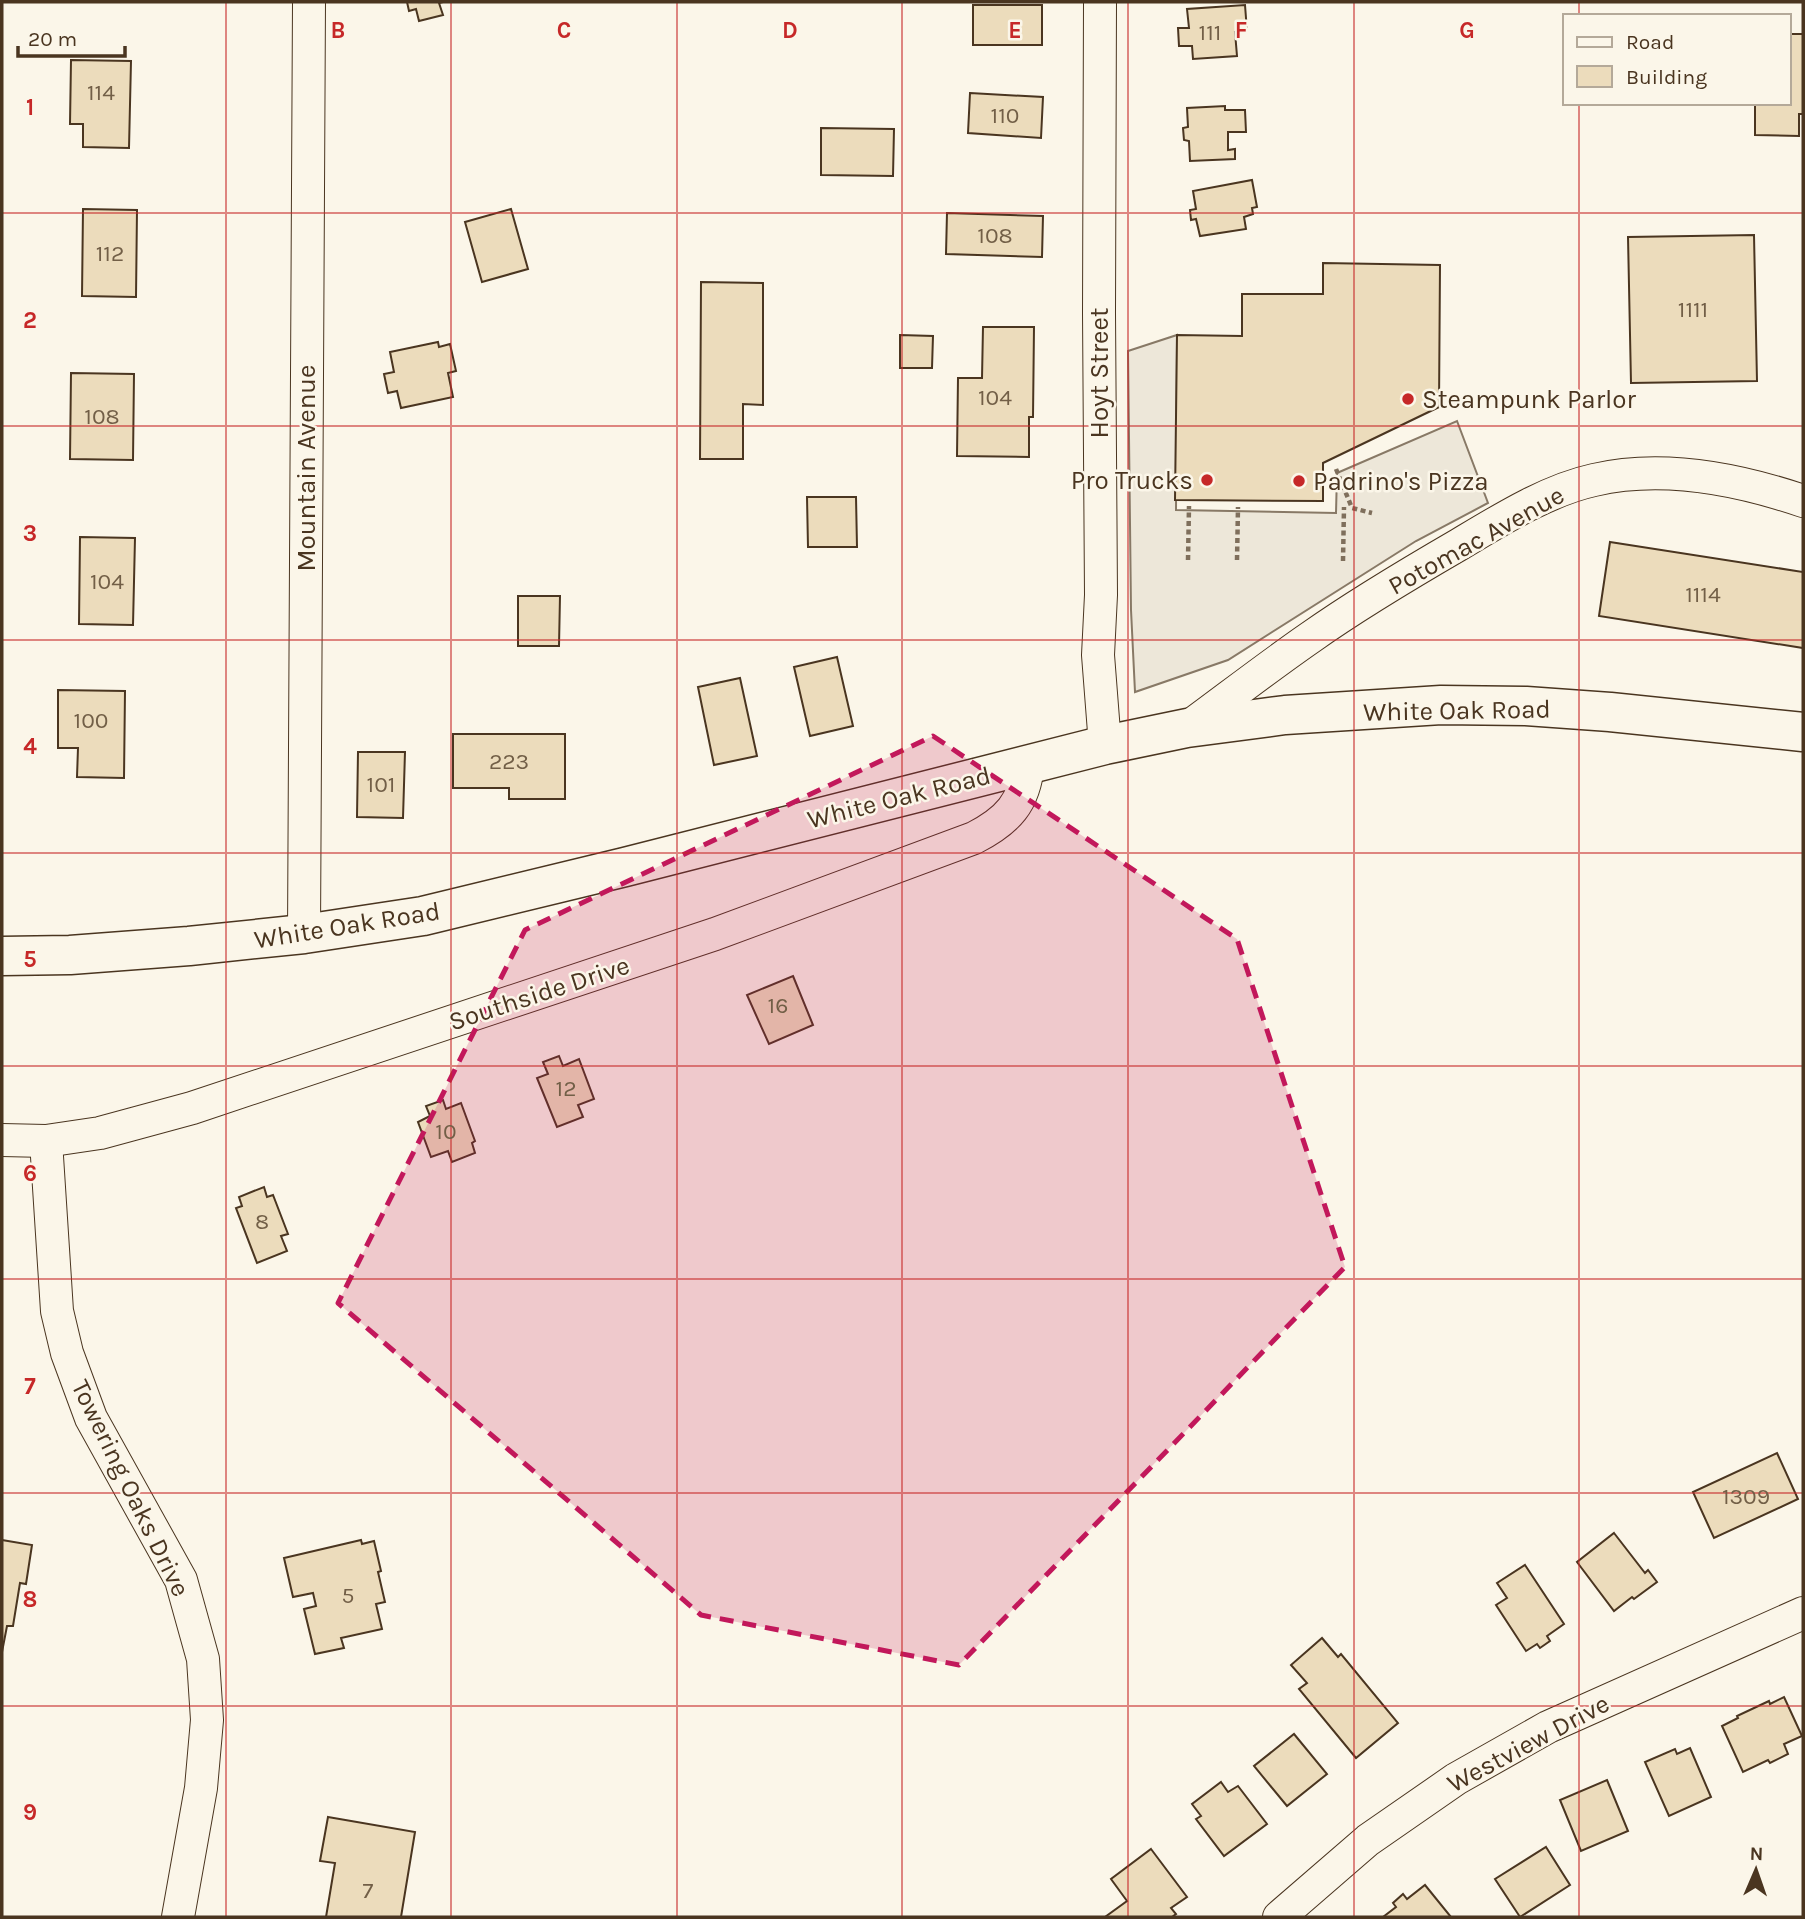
<svg xmlns="http://www.w3.org/2000/svg" width="1805" height="1919" viewBox="0 0 1805 1919" font-family="Karla,sans-serif">
	<style>
		.parking { fill: #ede7d9; stroke: #887966; stroke-width: 2 }
		.building { fill: #ecdcbc; stroke: #4a3520; stroke-width: 2 }
		.lines { fill: none; stroke-linecap: round; stroke-linejoin: round }
		.minor-casing { stroke: #4a3520; stroke-width: 34 }
		.primary-casing { stroke: #4a3520; stroke-width: 41 }
		.path { stroke: #7f6f5c; stroke-width: 4.5; stroke-dasharray: 5 3.5; stroke-linecap: butt }
		.minor { stroke: #fbf6e9; stroke-width: 32 }
		.primary { stroke: #fbf6e9; stroke-width: 38 }
		.marked { fill: #c2185b; fill-opacity: 0.2; stroke: #c2185b; stroke-width: 5; stroke-dasharray: 14 9; stroke-linejoin: round }
		.grid { fill: none; stroke: #c62828; stroke-width: 2; stroke-opacity: 0.55 }
		.poi-dot { fill: #c62828; stroke: #fbf6e9; stroke-width: 2.5 }
		.labels { text-anchor: middle; stroke-width: 5; stroke-linejoin: round; paint-order: stroke }
		.number-label { font-size: 23px; fill: #725f47 }
		.street-label { font-size: 26px; fill: #4a3520; stroke: #fbf6e9 }
		.poi-label { font-size: 26px; fill: #4a3520; stroke: #fbf6e9; text-anchor: start }
		.grid-label { font-size: 23px; text-anchor: middle; font-weight: bold; fill: #c62828; stroke: #fbf6e9; stroke-width: 5; stroke-linejoin: round; paint-order: stroke }
	</style>
	<rect width="100%" height="100%" fill="#fbf6e9"/>
	<polygon class="parking" points="1177,335 1176,510 1336,513 1337,473 1457,421 1488,503 1416,541 1228,660 1135,692 1131,610 1128,351"/>
	<g class="building">
		<polygon points="407,2 443,2 439,3 443,15 419,21 416,9 409,11"/>
		<rect x="973" y="5" width="69" height="40"/>
		<polygon points="1245,5 1247,31 1235,32 1237,56 1193,59 1192,46 1179,46 1178,28 1189,28 1187,9"/>
		<polygon points="1789,34 1803,34 1803,114 1799,114 1799,136 1755,135 1755,103 1789,103"/>
		<polygon points="71,60 131,61 129,148 83,147 83,124 70,124"/>
		<polygon points="970,93 1043,97 1041,138 968,133"/>
		<polygon points="1225,106 1225,110 1245,110 1246,132 1228,132 1228,150 1235,149 1235,159 1190,161 1189,141 1184,140 1183,128 1188,127 1187,108"/>
		<polygon points="821,128 894,129 893,176 821,175"/>
		<polygon points="1252,180 1257,207 1252,208 1253,214 1244,217 1246,229 1200,236 1196,219 1191,220 1190,210 1196,209 1193,191"/>
		<polygon points="83,209 137,210 136,297 82,296"/>
		<polygon points="511,209 528,269 482,282 465,222"/>
		<polygon points="947,213 1043,216 1042,257 946,254"/>
		<polygon points="1754,235 1757,381 1631,383 1628,237"/>
		<polygon points="1323,263 1440,265 1439,407 1323,463 1323,501 1175,500 1177,335 1242,336 1242,294 1323,294"/>
		<polygon points="701,282 763,283 763,405 743,404 743,459 700,459"/>
		<polygon points="983,327 1034,327 1033,417 1029,417 1029,457 957,456 958,378 982,378"/>
		<polygon points="900,335 933,336 932,368 900,368"/>
		<polygon points="438,342 439,347 450,344 456,371 448,373 453,397 401,408 397,391 388,393 384,374 394,372 390,352"/>
		<polygon points="71,373 134,374 133,460 70,459"/>
		<polygon points="807,497 856,497 857,547 808,547"/>
		<polygon points="80,537 135,538 133,625 79,624"/>
		<polygon points="1610,542 1803,572 1803,648 1599,616"/>
		<polygon points="518,596 560,596 559,646 518,646"/>
		<polygon points="837,657 853,726 810,736 794,667"/>
		<polygon points="740,678 757,756 714,765 698,687"/>
		<polygon points="58,690 125,691 124,778 77,777 78,748 58,748"/>
		<polygon points="453,734 565,734 565,799 509,799 509,788 453,788"/>
		<polygon points="358,752 405,752 403,818 357,817"/>
		<polygon points="793,976 813,1025 769,1044 747,995"/>
		<polygon points="559,1056 563,1066 579,1059 594,1099 578,1105 583,1117 557,1127 537,1078 548,1074 543,1062"/>
		<polygon points="443,1100 446,1109 461,1103 475,1141 472,1143 475,1153 452,1162 448,1151 431,1157 418,1122 430,1116 426,1106"/>
		<polygon points="264,1187 267,1197 273,1195 288,1234 281,1236 287,1251 257,1263 236,1208 242,1206 239,1197"/>
		<polygon points="1777,1453 1798,1499 1714,1538 1693,1492"/>
		<polygon points="1614,1533 1645,1573 1648,1570 1657,1582 1634,1599 1632,1597 1614,1611 1577,1562"/>
		<polygon points="2,1540 32,1545 26,1584 20,1583 13,1626 7,1626 2,1652"/>
		<polygon points="361,1540 362,1544 374,1541 381,1571 378,1572 385,1602 376,1604 382,1629 341,1638 344,1648 315,1654 304,1609 316,1606 313,1593 293,1597 284,1558"/>
		<polygon points="1525,1565 1564,1624 1547,1636 1550,1641 1540,1648 1537,1644 1526,1651 1496,1605 1507,1598 1497,1583"/>
		<polygon points="1322,1638 1338,1657 1341,1654 1398,1723 1356,1758 1299,1689 1307,1683 1291,1665"/>
		<polygon points="1784,1697 1802,1736 1784,1744 1788,1754 1770,1763 1768,1760 1743,1772 1722,1726 1738,1718 1737,1716 1769,1701 1770,1704"/>
		<polygon points="1294,1734 1327,1774 1287,1806 1254,1766"/>
		<polygon points="1690,1748 1711,1797 1669,1816 1645,1762 1675,1749 1677,1754"/>
		<polygon points="1607,1780 1628,1831 1581,1851 1560,1800"/>
		<polygon points="1221,1782 1228,1792 1238,1786 1267,1824 1224,1856 1196,1819 1201,1816 1192,1804"/>
		<polygon points="328,1817 415,1832 401,1917 326,1917 335,1863 320,1861"/>
		<polygon points="1546,1847 1570,1885 1520,1917 1495,1879"/>
		<polygon points="1151,1849 1187,1897 1171,1908 1176,1914 1172,1917 1105,1917 1127,1901 1111,1879"/>
		<polygon points="1425,1885 1451,1917 1383,1917 1396,1907 1393,1903 1403,1894 1407,1899"/>
	</g>
	<g class="lines">
		<defs>
			<g id="minor">
				<polyline points="1100,2 1099,313 1101,595 1098,655 1105,745"/>
				<path d="M1187 728C1228 698 1269 666 1311 637 1359 603 1410 573 1460 544 1500 520 1548 490 1594 480 1662 464 1738 479 1803 501"/>
				<polyline points="304,934 309,2"/>
				<path d="M2 1140 46 1141 100 1133 192 1108 715 934 974 838C1007 821 1025 803 1028 764"/>
				<polyline points="46,1141 57,1311 67,1353 91,1418 181,1580 203,1659 207,1720 201,1788 178,1917"/>
				<polyline points="1279,1917 1368,1840 1456,1779 1548,1727 1803,1613"/>
			</g>
			<polyline id="primary" points="2,956 70,955 189,946 304,934 423,916 625,867 1105,745 1187,728 1285,715 1441,705 1526,706 1610,712 1803,732"/>
		</defs>
		<use href="#minor" class="minor-casing"/>
		<use href="#primary" class="primary-casing"/>
		<g class="path">
			<polyline points="1336,469 1352,508 1372,513"/>
			<polyline points="1188,560 1189,506"/>
			<polyline points="1237,560 1238,507"/>
			<polyline points="1343,561 1344,507"/>
		</g>
		<use href="#minor" class="minor"/>
		<use href="#primary" class="primary"/>
	</g>
	<path class="marked" d="M933 736 1237 939 1345 1267 959 1665 701 1615 338 1303 525 930Z"/>
	<path class="grid" d="M226 2V1917M451 2V1917M677 2V1917M902 2V1917M1128 2V1917M1354 2V1917M1579 2V16M1579 103V1917M2 213H1803M2 426H1803M2 640H1803M2 853H1803M2 1066H1803M2 1279H1803M2 1493H1803M2 1706H1803"/>
	<g class="poi-dot">
		<circle cx="1408" cy="399" r="7"/>
		<circle cx="1207" cy="480" r="7"/>
		<circle cx="1299" cy="481" r="7"/>
	</g>
	<g class="labels">
		<g class="number-label">
			<text x="1210" y="40">111</text>
			<text x="101" y="100">114</text>
			<text x="1005" y="123">110</text>
			<text x="995" y="243">108</text>
			<text x="110" y="261">112</text>
			<text x="1693" y="317">1111</text>
			<text x="995" y="405">104</text>
			<text x="102" y="424">108</text>
			<text x="107" y="589">104</text>
			<text x="1703" y="602">1114</text>
			<text x="91" y="728">100</text>
			<text x="509" y="769">223</text>
			<text x="381" y="792">101</text>
			<text x="778" y="1013">16</text>
			<text x="566" y="1096">12</text>
			<text x="446" y="1139">10</text>
			<text x="262" y="1229">8</text>
			<text x="1746" y="1504">1309</text>
			<text x="348" y="1603">5</text>
			<text x="368" y="1898">7</text>
		</g>
		<g class="street-label">
			<text transform="translate(1099 373) rotate(-90)" y="9">Hoyt Street</text>
			<text transform="translate(306 468) rotate(-90)" y="9">Mountain Avenue</text>
			<text transform="translate(1476 540) rotate(-29)" y="9">Potomac Avenue</text>
			<text transform="translate(1457 710) rotate(-1)" y="9">White Oak Road</text>
			<text transform="translate(899 797) rotate(-14)" y="9">White Oak Road</text>
			<text transform="translate(347 925) rotate(-9)" y="9">White Oak Road</text>
			<text transform="translate(539 993) rotate(-18)" y="9">Southside Drive</text>
			<text transform="translate(131 1488) rotate(64)" y="9">Towering Oaks Drive</text>
			<text transform="translate(1528 1743) rotate(-28)" y="9">Westview Drive</text>
		</g>
		<g class="poi-label">
			<text x="1422" y="408">Steampunk Parlor</text>
			<text x="1193" y="489" text-anchor="end">Pro Trucks</text>
			<text x="1313" y="490">Padrino's Pizza</text>
		</g>
	</g>
	<g class="grid-label">
		<text x="338" y="38">B</text>
		<text x="564" y="38">C</text>
		<text x="790" y="38">D</text>
		<text x="1015" y="38">E</text>
		<text x="1241" y="38">F</text>
		<text x="1467" y="38">G</text>
		<text x="30" y="115">1</text>
		<text x="30" y="328">2</text>
		<text x="30" y="541">3</text>
		<text x="30" y="754">4</text>
		<text x="30" y="967">5</text>
		<text x="30" y="1181">6</text>
		<text x="30" y="1394">7</text>
		<text x="30" y="1607">8</text>
		<text x="30" y="1820">9</text>
	</g>
	<rect width="1805" height="1919" fill="none" stroke="#4a3520" stroke-width="7"/>
	<rect x="1563" y="14" width="228" height="91" fill="#fbf6e9" stroke="#b4a999" stroke-width="2"/>
	<rect x="1577" y="37" width="35" height="10" fill="#fbf6e9" stroke="#b4a999" stroke-width="2"/>
	<text x="1626" y="49" font-size="21" fill="#4a3520">Road</text>
	<rect x="1577" y="66" width="35" height="21" fill="#ecdcbc" stroke="#b4a999" stroke-width="2"/>
	<text x="1626" y="84" font-size="21" fill="#4a3520">Building</text>
	<g transform="translate(1756 1870) rotate(2)" stroke="#fbf6e9" stroke-width="5" paint-order="stroke">
	<path d="M0-5L12 26L0 18L-12 26Z" fill="#4a3520"/>
	<text y="-10" font-size="19" font-weight="bold" text-anchor="middle" fill="#4a3520">N</text>
	</g>
	<path d="M18 46v10h107v-10" fill="none" stroke="#4a3520" stroke-width="3.5"/>
	<text x="28" y="46" font-size="21" fill="#4a3520" stroke="#fbf6e9" stroke-width="5" paint-order="stroke">20 m</text>
</svg>
